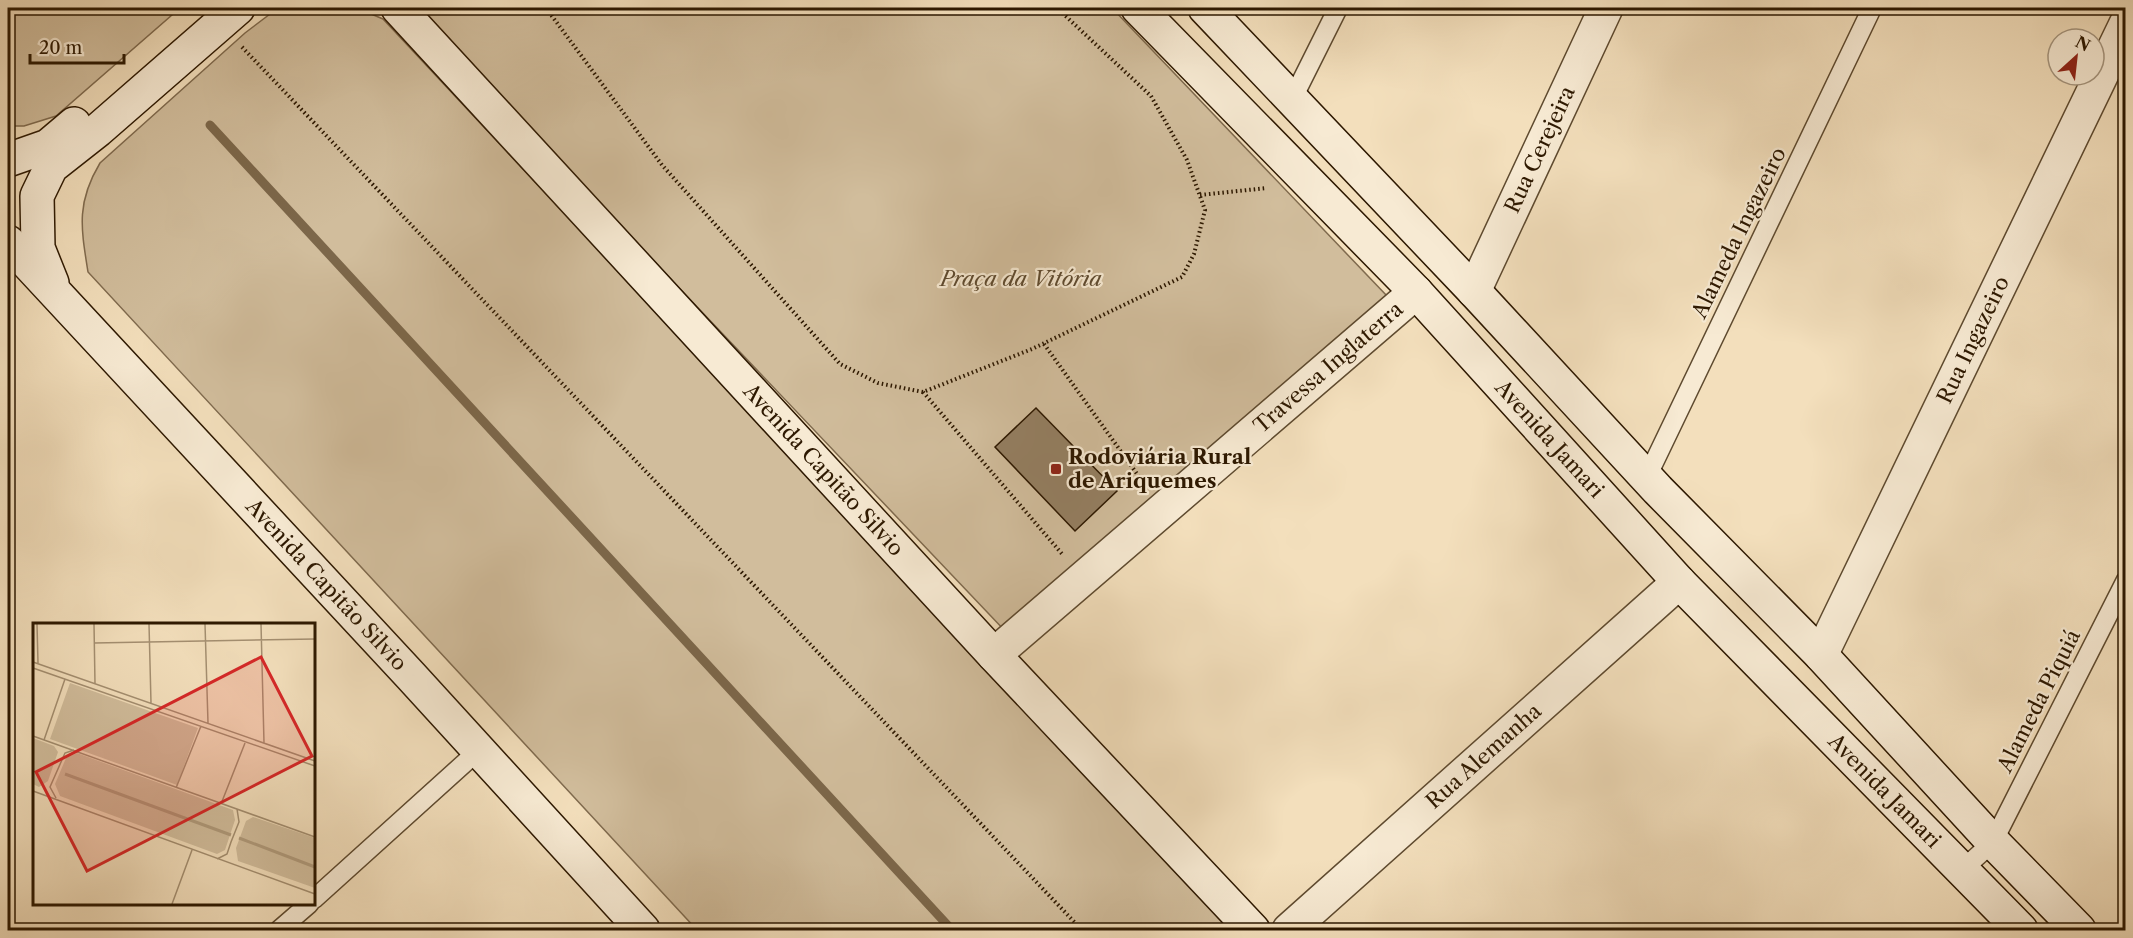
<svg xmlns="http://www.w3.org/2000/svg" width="2133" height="938" viewBox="0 0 2133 938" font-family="'Libre Caslon Text',serif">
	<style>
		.green { fill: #d1bd9c; stroke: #7f6a4e; stroke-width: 1.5 }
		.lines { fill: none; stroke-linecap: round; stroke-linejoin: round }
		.stream { stroke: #7c674a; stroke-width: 9 }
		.building { fill: #947f62; stroke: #2d1800; stroke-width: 1.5 }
		.service-casing { stroke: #5e4a2f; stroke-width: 21 }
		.minor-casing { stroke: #5e4a2f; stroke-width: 36 }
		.secondary-casing { stroke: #2d1800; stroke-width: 36 }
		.path { stroke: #2d1800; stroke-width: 4; stroke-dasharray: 1.5 3; stroke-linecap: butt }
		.service { stroke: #f7ead3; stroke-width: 18 }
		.minor { stroke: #f7ead3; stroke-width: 33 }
		.secondary { stroke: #f7ead3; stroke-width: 33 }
		.poi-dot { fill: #8f2418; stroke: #f7ead3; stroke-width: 2 }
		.labels { text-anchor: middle; stroke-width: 4.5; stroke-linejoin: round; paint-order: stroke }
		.street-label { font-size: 21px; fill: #2d1800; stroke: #f7ead3 }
		.park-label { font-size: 21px; font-style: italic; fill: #5e4a2f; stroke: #f7ead3 }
		.poi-label { font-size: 21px; font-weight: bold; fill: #2d1800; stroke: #f7ead3; text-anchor: start }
		.inset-river { fill: none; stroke: #b09b7c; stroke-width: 3 }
		.inset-road { fill: none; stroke: #a48f71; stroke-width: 1.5 }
		.view { fill: #d62828; fill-opacity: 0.15; stroke: #d62828; stroke-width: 3 }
		.inset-edge { fill: none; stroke: #2d1800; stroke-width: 3 }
	</style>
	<rect width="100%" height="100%" fill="#f3dfbc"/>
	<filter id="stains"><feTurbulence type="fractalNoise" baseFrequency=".00333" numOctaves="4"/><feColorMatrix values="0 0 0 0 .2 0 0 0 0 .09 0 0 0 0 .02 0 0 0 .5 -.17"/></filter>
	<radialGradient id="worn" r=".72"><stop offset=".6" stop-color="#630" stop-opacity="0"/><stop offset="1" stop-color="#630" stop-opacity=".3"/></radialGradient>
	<g class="green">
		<polygon points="8,8 180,8 56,116 24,126 8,126"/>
		<path d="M278 8H357L383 19 1234 930H697L88 272C81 228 76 203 100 163L245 33Z"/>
		<polygon points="413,8 1112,8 1387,296 1007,633"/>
	</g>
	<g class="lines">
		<polyline class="stream" points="210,125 952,930"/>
	</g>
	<polygon class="building" points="1036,408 1117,491 1075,531 995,447"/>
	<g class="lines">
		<defs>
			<g id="service">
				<polyline points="1292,100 1338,8"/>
				<polyline points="1647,477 1872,8"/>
				<polyline points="1962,870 1993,842 2126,580"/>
				<polyline points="314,899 479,750"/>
				<polyline points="279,930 309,904"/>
			</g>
			<g id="minor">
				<path id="s1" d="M1474 291 1606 8"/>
				<path id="s2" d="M994 655 1416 292"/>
				<path id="s3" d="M1821 655 2126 24"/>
				<path id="s4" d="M1289 930 1679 582"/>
			</g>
			<g id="secondary">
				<path id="s5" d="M398 8 994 655 1253 930"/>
				<path id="s6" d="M1138 8 1416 292 1679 582 2021 930"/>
				<polyline points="1205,8 1474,291 1658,490 1821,655 1993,842 2079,930"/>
				<polyline points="8,160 48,146 74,124"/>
				<path id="s7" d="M8 242 411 676 643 930"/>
				<polyline points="52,283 38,248 37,196 51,167 98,130 238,8"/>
			</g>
		</defs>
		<use href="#service" class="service-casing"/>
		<use href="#minor" class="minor-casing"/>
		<use href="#secondary" class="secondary-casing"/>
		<g class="path">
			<polyline points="546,8 662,165 840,364 878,383 923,392 1032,349 1182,277 1194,254 1205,210 1187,160 1151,96 1057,8"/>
			<polyline points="242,47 1082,930"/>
			<polyline points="1200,195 1267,188"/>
			<polyline points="1044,344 1145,485"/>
			<polyline points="923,392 1063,555"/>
		</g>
		<use href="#service" class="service"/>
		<use href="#minor" class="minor"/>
		<use href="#secondary" class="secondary"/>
	</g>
	<rect class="poi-dot" x="1050" y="463" width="12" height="12" rx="3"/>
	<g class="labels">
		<g class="street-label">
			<text dy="7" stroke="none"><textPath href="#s1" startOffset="156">Rua Cerejeira</textPath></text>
			<text transform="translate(1739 233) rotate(-64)" y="7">Alameda Ingazeiro</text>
			<text dy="7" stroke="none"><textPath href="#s3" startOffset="350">Rua Ingazeiro</textPath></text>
			<text dy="7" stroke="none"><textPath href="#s2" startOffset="441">Travessa Inglaterra</textPath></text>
			<text dy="7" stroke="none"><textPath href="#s6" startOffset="596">Avenida Jamari</textPath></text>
			<text dy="7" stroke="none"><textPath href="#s5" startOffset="628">Avenida Capitão Silvio</textPath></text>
			<text dy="7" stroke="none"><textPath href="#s7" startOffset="468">Avenida Capitão Silvio</textPath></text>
			<text transform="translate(2039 701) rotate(-63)" y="7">Alameda Piquiá</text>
			<text dy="7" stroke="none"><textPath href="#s4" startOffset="261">Rua Alemanha</textPath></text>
			<text dy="7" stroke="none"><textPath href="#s6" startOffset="1082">Avenida Jamari</textPath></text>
		</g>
		<g class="park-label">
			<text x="1021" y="286">Praça da Vitória</text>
		</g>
		<g class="poi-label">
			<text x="1068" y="464">Rodoviária Rural<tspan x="1068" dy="24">de Ariquemes</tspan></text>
		</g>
	</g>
	<g transform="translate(33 623)">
		<rect width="282" height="282" fill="#f3dfbc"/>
		<path d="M37 60 165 105 144 162 17 116ZM0 115 21 123 25 129 15 158 6 164 0 161ZM44 130 200 187 202 197 192 227 184 231 27 173 22 161 33 135ZM220 194 282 215V265L205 238 203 225 213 198Z" fill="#d1bd9c"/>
		<path class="inset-river" d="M32 151 198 212M206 215 282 244"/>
		<path class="inset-road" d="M4 1 5 40M61 1 62 61M116 1 118 80M172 1 175 100M228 1 231 120M61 20 282 16M0 39 282 138M0 45 282 143M0 113 282 214M11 117 32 56M143 165 168 103M0 168 282 271M23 175 17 164 32 130 41 127M188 181 212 120M184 236 194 231 198 219 206 199 204 186M139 281 159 227"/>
		<path class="view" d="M228 34 279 133 54 248 3 149Z"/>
		<rect width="282" height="282" class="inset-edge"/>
	</g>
	<rect width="2133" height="938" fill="none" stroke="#f3dfbc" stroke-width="30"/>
	<rect x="9" y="9" width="2115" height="920" fill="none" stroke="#2d1800" stroke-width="3"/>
	<rect x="15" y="15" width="2103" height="908" fill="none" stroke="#2d1800" stroke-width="1.5"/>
	<g transform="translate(2076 57) rotate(27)"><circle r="28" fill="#f7ead3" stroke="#a6967f" stroke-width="1.5"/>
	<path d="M0-4.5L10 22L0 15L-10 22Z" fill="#8f2418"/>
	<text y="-9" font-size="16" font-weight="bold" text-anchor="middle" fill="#2d1800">N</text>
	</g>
	<path d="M30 54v9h94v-9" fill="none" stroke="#2d1800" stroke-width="3"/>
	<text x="39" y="54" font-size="18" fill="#2d1800" stroke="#f7ead3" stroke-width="4.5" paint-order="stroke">20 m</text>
	<rect width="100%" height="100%" filter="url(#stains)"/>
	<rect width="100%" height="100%" fill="url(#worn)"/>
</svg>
